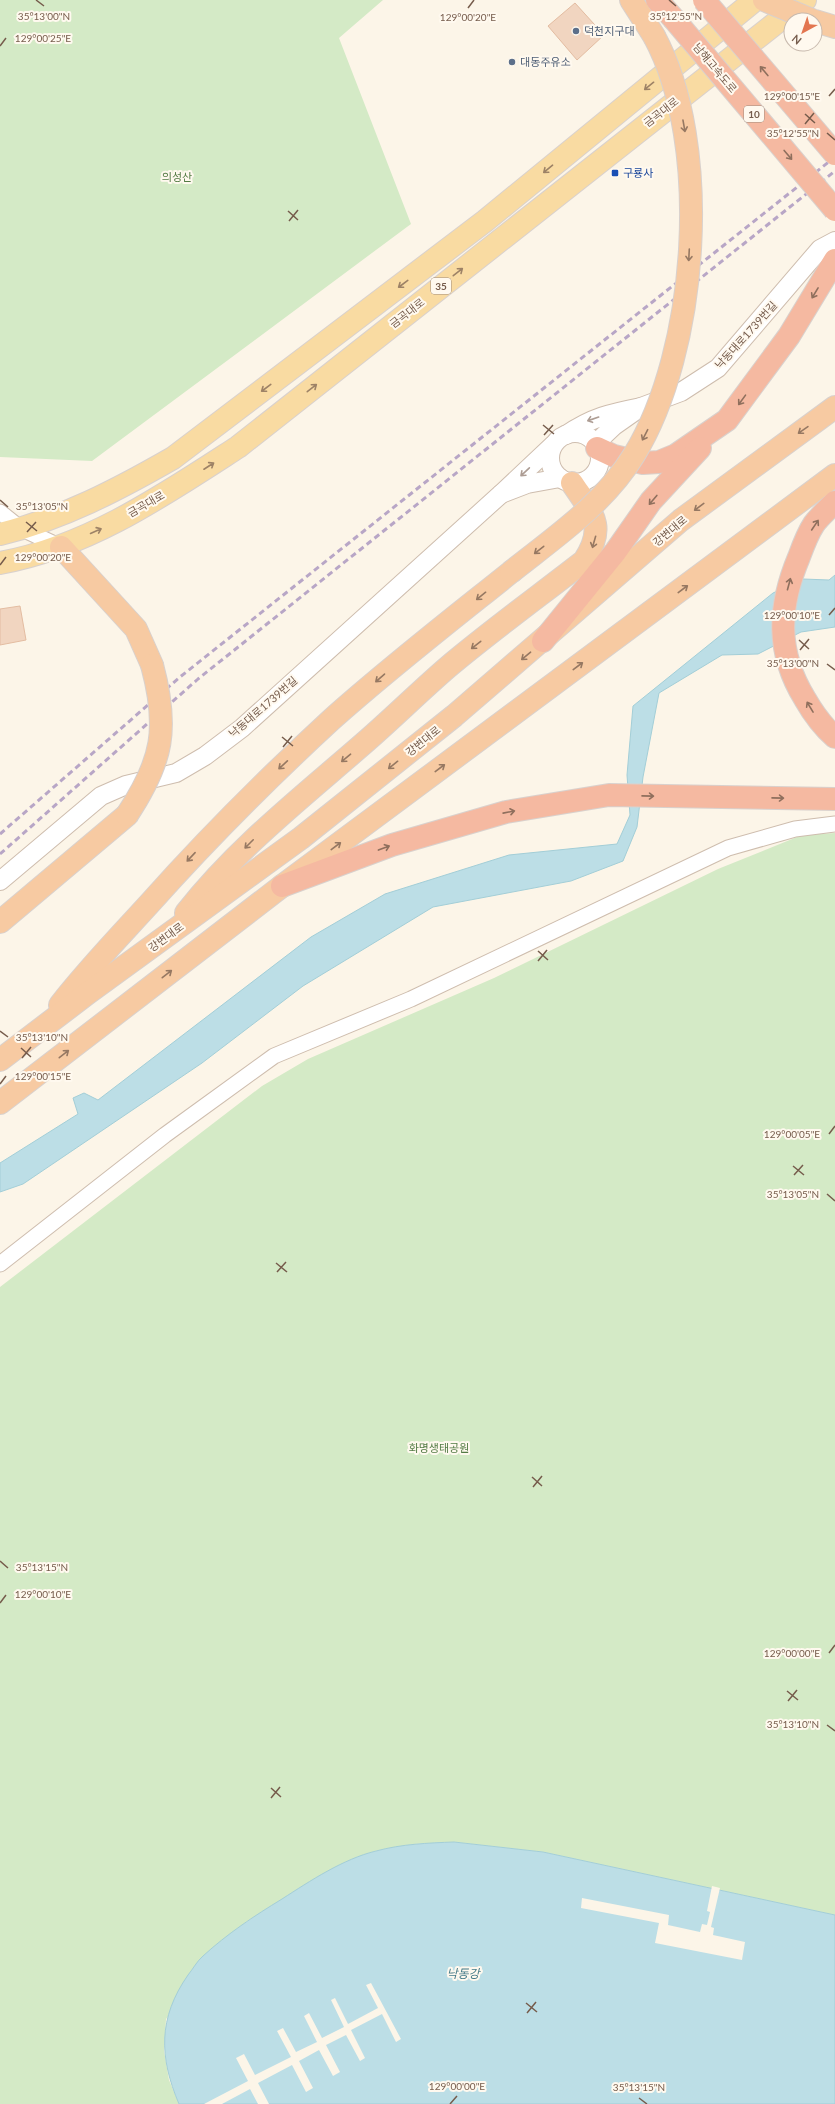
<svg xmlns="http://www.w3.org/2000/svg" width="835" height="2104" viewBox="0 0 835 2104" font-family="Lato,'Noto Sans KR',sans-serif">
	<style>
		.green { fill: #d4eac6 }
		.water { fill: #bcdee6; stroke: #a3ced7 }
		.pier { fill: #fcf5e8 }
		.building { fill: #f1d5c0; stroke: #e3bca1 }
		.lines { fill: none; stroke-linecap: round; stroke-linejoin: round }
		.minor-casing { stroke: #cebdae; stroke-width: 17 }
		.tertiary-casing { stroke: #cebdae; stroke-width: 20 }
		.primary-casing { stroke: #d9d1cd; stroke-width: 24 }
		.trunk-casing { stroke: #d9d1cd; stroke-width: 24 }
		.motorway-casing { stroke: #d9d1cd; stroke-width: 24 }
		.minor { stroke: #fff; stroke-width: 15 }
		.tertiary { stroke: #fff; stroke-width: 18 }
		.primary { stroke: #f9dba2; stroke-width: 22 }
		.trunk { stroke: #f7caa2; stroke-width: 22 }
		.motorway { stroke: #f5b9a1; stroke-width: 22 }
		.rail { stroke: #b8a6c6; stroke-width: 3; stroke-dasharray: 6 4; stroke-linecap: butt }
		.trunk-bridge-casing { stroke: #d9d1cd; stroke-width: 24; stroke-linecap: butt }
		.motorway-bridge-casing { stroke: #d9d1cd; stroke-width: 24; stroke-linecap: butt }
		.trunk-bridge { stroke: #f7caa2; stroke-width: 22 }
		.motorway-bridge { stroke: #f5b9a1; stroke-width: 22 }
		.oneway { stroke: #8f6f5d }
		.oneway2 { stroke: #9d8266 }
		.oneway3 { stroke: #967862 }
		.oneway4 { stroke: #ad9d94 }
		.ticks { fill: none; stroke: #765c4c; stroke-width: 1.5 }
		.service-dot { fill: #5c6f8a; stroke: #fff9ef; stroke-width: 1.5 }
		.transit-dot { fill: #1a4fb4; stroke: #fff9ef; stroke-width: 1.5 }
		.labels { text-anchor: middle; stroke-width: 4; stroke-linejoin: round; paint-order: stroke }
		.shield { fill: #fff9ef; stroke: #9f8b7d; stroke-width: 1 }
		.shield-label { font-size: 10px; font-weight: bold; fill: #765c4c }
		.service-label { font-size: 11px; fill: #4e5e75; stroke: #fff9ef; text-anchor: start }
		.street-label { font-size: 11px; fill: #765c4c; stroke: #fff9ef }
		.transit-label { font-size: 11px; fill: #164399; stroke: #fff9ef; text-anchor: start }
		.park-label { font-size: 11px; fill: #537b44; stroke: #fff9ef }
		.water-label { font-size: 12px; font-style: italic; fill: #467b89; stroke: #fff9ef }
		.ticks-label { font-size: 10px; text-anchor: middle; fill: #765c4c; stroke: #fff9ef; stroke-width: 4; stroke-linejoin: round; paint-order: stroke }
	</style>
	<rect width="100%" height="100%" fill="#fcf5e8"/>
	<g class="green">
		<polygon points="0,0 383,0 339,38 411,224 92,461 0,457"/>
		<polygon points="835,833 835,1915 543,1852 454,1842 415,1844 375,1851 341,1865 246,1922 166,2019 164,2051 169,2080 179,2104 0,2104 0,1287 262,1086 308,1059 494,978 718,869 802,835"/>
	</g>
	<g class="water">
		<polygon points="835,575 835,627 801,632 758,654 722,655 659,693 643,777 637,827 623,861 571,881 433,907 303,986 202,1063 23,1184 0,1192 0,1163 78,1114 73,1098 84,1093 98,1100 311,937 385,894 509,855 617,844 630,815 627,775 633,706 773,593 803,579 829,580"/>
		<path d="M454 1842 543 1852 835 1915V2104H179C159 2057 158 2018 188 1975 193 1969 197 1961 203 1956 227 1934 254 1916 282 1899 310 1881 343 1859 376 1851 402 1844 428 1843 454 1842Z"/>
	</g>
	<g class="pier">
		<polygon points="712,1886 720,1888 711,1927 714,1928 713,1935 745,1942 742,1960 655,1943 659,1923 581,1908 582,1898 669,1915 668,1925 700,1932 702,1924 707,1925 710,1912 707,1911"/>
		<polygon points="371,1983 401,2039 396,2042 382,2014 351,2030 365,2058 360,2061 346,2035 326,2045 340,2072 333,2076 319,2050 299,2061 313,2088 306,2092 292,2065 258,2083 269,2104 258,2104 250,2089 222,2104 204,2104 248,2081 236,2058 244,2054 255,2075 291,2057 277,2031 283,2028 296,2052 317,2042 304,2016 309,2013 322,2038 344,2027 331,2000 335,1998 348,2024 378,2008 366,1985"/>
	</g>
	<g class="building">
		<polygon points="575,3 604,35 577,60 548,26"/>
		<polygon points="20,606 26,640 0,645 0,609"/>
	</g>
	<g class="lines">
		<defs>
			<g id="minor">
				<polyline points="0,512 20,528 61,547"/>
				<polyline points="0,1264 165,1135 274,1056 411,999 728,848 795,829 835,824"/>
			</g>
			<g id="tertiary">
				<polyline points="641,407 681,392 718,368 820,249 835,241"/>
				<circle cx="575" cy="458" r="25"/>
				<path d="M566 435C592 417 611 413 641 407L614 426 595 444"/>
				<polyline points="553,445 501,494 527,484 560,478"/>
				<polyline points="0,881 101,796 126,785 176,773 205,756 242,728 501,494"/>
			</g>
			<g id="primary">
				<path d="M0 534C62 519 119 489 173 458L485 221 755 0"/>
				<path d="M0 563C88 547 164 495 238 447L805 0"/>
			</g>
			<g id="trunk">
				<polyline points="631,0 654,36"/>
				<polyline points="815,21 835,27"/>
				<polyline points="61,547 136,629 152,665"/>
				<path d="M186 913C237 848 301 798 363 744 392 719 419 692 448 667 492 630 539 596 584 561 607 526 592 513 572 483"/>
				<polyline points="0,922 127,815"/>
				<path d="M60 1005C88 969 119 937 150 903 207 839 268 778 331 720 389 668 451 620 511 572"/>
				<polyline points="0,1060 88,993 301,838 454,716 681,520 835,407"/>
				<polyline points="0,1103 282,886 835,475"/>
			</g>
			<g id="motorway">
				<polyline points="657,0 673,18"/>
				<polyline points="597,448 614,456 643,463 659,462 676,455 727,420 789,336 835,260"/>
				<path d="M835 502C828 509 820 516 814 524 808 533 803 546 799 557 778 607 776 652 805 699 813 713 822 726 835 737"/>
				<polyline points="543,641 616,551 651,501 700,448"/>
				<polyline points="282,886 392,845 506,812 609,795 835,799"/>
			</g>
		</defs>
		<use href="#minor" class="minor-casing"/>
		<use href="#tertiary" class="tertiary-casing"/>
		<use href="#primary" class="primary-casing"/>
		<use href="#trunk" class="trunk-casing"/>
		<use href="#motorway" class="motorway-casing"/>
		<use href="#minor" class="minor"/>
		<use href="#tertiary" class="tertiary"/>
		<use href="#primary" class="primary"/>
		<use href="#trunk" class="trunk"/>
		<use href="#motorway" class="motorway"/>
		<g class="rail">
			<polyline points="0,834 180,677 835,157"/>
			<polyline points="0,854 198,679 835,171"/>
		</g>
		<defs>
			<g id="trunk-bridge">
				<polyline points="764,0 812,20"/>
				<path d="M511 572C555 537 604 504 634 455 698 351 713 145 654 36"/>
				<path d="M127 815C163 761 169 728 152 665"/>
			</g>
			<g id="motorway-bridge">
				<polyline points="704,0 835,154"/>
				<polyline points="673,18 835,210"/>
			</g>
		</defs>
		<use href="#trunk-bridge" class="trunk-bridge-casing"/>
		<use href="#motorway-bridge" class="motorway-bridge-casing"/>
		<use href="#trunk-bridge" class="trunk-bridge"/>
		<use href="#motorway-bridge" class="motorway-bridge"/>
	</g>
	<defs><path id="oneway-shaft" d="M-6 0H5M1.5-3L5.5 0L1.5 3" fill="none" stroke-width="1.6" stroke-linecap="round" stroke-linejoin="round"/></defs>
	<g class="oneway">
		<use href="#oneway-shaft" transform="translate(764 71) rotate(-130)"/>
		<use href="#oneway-shaft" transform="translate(788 155) rotate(50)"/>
		<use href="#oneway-shaft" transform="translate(815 293) rotate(121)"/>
		<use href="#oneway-shaft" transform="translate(742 400) rotate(126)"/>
		<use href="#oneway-shaft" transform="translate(653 500) rotate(130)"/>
		<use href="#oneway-shaft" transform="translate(815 525) rotate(-56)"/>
		<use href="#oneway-shaft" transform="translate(789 584) rotate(-75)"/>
		<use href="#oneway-shaft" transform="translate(810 707) rotate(-121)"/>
		<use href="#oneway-shaft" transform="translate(648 796) rotate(1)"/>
		<use href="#oneway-shaft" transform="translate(778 798) rotate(1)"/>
		<use href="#oneway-shaft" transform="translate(509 812) rotate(-11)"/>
		<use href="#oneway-shaft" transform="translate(384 848) rotate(-20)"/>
	</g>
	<g class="oneway2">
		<use href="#oneway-shaft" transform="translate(649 86) rotate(141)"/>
		<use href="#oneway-shaft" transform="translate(548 169) rotate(140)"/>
		<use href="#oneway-shaft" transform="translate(458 272) rotate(-38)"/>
		<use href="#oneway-shaft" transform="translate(403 284) rotate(143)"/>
		<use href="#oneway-shaft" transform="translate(266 388) rotate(143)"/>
		<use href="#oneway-shaft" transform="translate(312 388) rotate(-38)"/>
		<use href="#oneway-shaft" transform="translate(209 466) rotate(-33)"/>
		<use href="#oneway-shaft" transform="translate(96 531) rotate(-24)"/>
	</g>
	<g class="oneway3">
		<use href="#oneway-shaft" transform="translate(684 126) rotate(80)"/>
		<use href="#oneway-shaft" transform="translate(689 255) rotate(93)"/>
		<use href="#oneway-shaft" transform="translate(803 430) rotate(145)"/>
		<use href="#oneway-shaft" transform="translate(645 435) rotate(117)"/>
		<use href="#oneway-shaft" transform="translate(699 507) rotate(143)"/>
		<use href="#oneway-shaft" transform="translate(594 542) rotate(106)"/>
		<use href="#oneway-shaft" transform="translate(539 550) rotate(142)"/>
		<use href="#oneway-shaft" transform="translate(683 589) rotate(-37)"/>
		<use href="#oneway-shaft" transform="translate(481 596) rotate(141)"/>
		<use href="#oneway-shaft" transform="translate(476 645) rotate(142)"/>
		<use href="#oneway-shaft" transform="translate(526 656) rotate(140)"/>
		<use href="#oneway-shaft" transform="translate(578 666) rotate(-37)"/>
		<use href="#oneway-shaft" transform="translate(380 678) rotate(139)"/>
		<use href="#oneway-shaft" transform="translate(346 758) rotate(140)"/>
		<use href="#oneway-shaft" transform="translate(283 765) rotate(137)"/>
		<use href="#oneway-shaft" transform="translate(393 765) rotate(141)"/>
		<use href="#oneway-shaft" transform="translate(440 768) rotate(-37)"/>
		<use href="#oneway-shaft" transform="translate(249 844) rotate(135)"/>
		<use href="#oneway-shaft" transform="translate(336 846) rotate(-37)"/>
		<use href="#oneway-shaft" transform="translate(191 857) rotate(133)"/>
		<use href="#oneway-shaft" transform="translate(167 974) rotate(-38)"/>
		<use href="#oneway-shaft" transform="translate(64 1054) rotate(-38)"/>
	</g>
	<g class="oneway4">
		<use href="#oneway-shaft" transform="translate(593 419) rotate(161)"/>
		<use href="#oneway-shaft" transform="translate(525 472) rotate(137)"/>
	</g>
	<path class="ticks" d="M36 0 44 6M669 0 676 6M468 8 474 0M0 46 6 38M829 96 835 89M805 114 815 123M805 124 814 113M827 133 835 140M288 211 298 220M289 221 298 210M543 425 554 434M544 435 553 425M0 500 8 507M26 522 37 531M27 532 36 522M0 565 6 557M829 615 835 608M799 640 809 649M800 650 809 639M827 664 835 670M282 737 293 746M283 747 292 736M538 951 548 960M538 961 547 950M0 1031 8 1037M21 1048 31 1057M22 1058 31 1047M0 1084 6 1076M829 1134 835 1126M793 1166 804 1175M794 1175 803 1165M827 1194 835 1201M276 1263 287 1272M277 1272 286 1262M532 1477 542 1486M533 1487 542 1476M0 1561 8 1568M0 1603 6 1595M829 1653 835 1645M787 1691 798 1700M788 1701 797 1690M827 1725 835 1731M271 1788 281 1797M271 1798 280 1787M526 2003 537 2012M527 2013 536 2002M639 2098 647 2104M450 2104 457 2096"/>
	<g class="service-dot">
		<circle cx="576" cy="31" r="4"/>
		<circle cx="512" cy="62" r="4"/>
	</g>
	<rect class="transit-dot" x="611" y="169" width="8" height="8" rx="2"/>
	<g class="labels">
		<g class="shield">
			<rect x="744" y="106" width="20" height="16" rx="3"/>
			<rect x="431" y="278" width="20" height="16" rx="3"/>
		</g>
		<g class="shield-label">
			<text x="754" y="118">10</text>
			<text x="441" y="290">35</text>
		</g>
		<g class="service-label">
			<text x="584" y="35">덕천지구대</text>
			<text x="520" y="66">대동주유소</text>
		</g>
		<g class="street-label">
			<text transform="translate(715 68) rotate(50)" y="4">남해고속도로</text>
			<text transform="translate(661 112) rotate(-38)" y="4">금곡대로</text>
			<text transform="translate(407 313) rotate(-38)" y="4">금곡대로</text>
			<text transform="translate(746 335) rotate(-48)" y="4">낙동대로1739번길</text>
			<text transform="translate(146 504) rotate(-30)" y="4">금곡대로</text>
			<text transform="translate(670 531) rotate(-40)" y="4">강변대로</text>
			<text transform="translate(263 707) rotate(-41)" y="4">낙동대로1739번길</text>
			<text transform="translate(423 741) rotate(-39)" y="4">강변대로</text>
			<text transform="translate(166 937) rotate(-36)" y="4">강변대로</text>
		</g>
		<g class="transit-label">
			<text x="623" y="177">구룡사</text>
		</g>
		<g class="park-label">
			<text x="177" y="181">의성산</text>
			<text x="439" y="1452">화명생태공원</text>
		</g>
		<g class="water-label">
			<text x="463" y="1978">낙동강</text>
		</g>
	</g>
	<g class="ticks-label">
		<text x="44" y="20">35°13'00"N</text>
		<text x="676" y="20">35°12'55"N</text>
		<text x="468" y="21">129°00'20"E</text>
		<text x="43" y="42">129°00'25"E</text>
		<text x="792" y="100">129°00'15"E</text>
		<text x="793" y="137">35°12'55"N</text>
		<text x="42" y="510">35°13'05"N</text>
		<text x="43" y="561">129°00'20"E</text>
		<text x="792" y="619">129°00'10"E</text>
		<text x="793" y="667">35°13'00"N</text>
		<text x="42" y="1041">35°13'10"N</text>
		<text x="43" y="1080">129°00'15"E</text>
		<text x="792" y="1138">129°00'05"E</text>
		<text x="793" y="1198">35°13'05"N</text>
		<text x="42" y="1571">35°13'15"N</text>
		<text x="43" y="1598">129°00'10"E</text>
		<text x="792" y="1657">129°00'00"E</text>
		<text x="793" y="1728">35°13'10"N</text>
		<text x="457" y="2090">129°00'00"E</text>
		<text x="639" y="2091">35°13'15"N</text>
	</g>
	<g transform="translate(803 32) rotate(220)"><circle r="19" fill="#fff9ef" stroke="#c8baae"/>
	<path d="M0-3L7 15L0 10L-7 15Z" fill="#e37650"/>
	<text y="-6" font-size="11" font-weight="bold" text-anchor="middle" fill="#765c4c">N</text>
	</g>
</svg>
